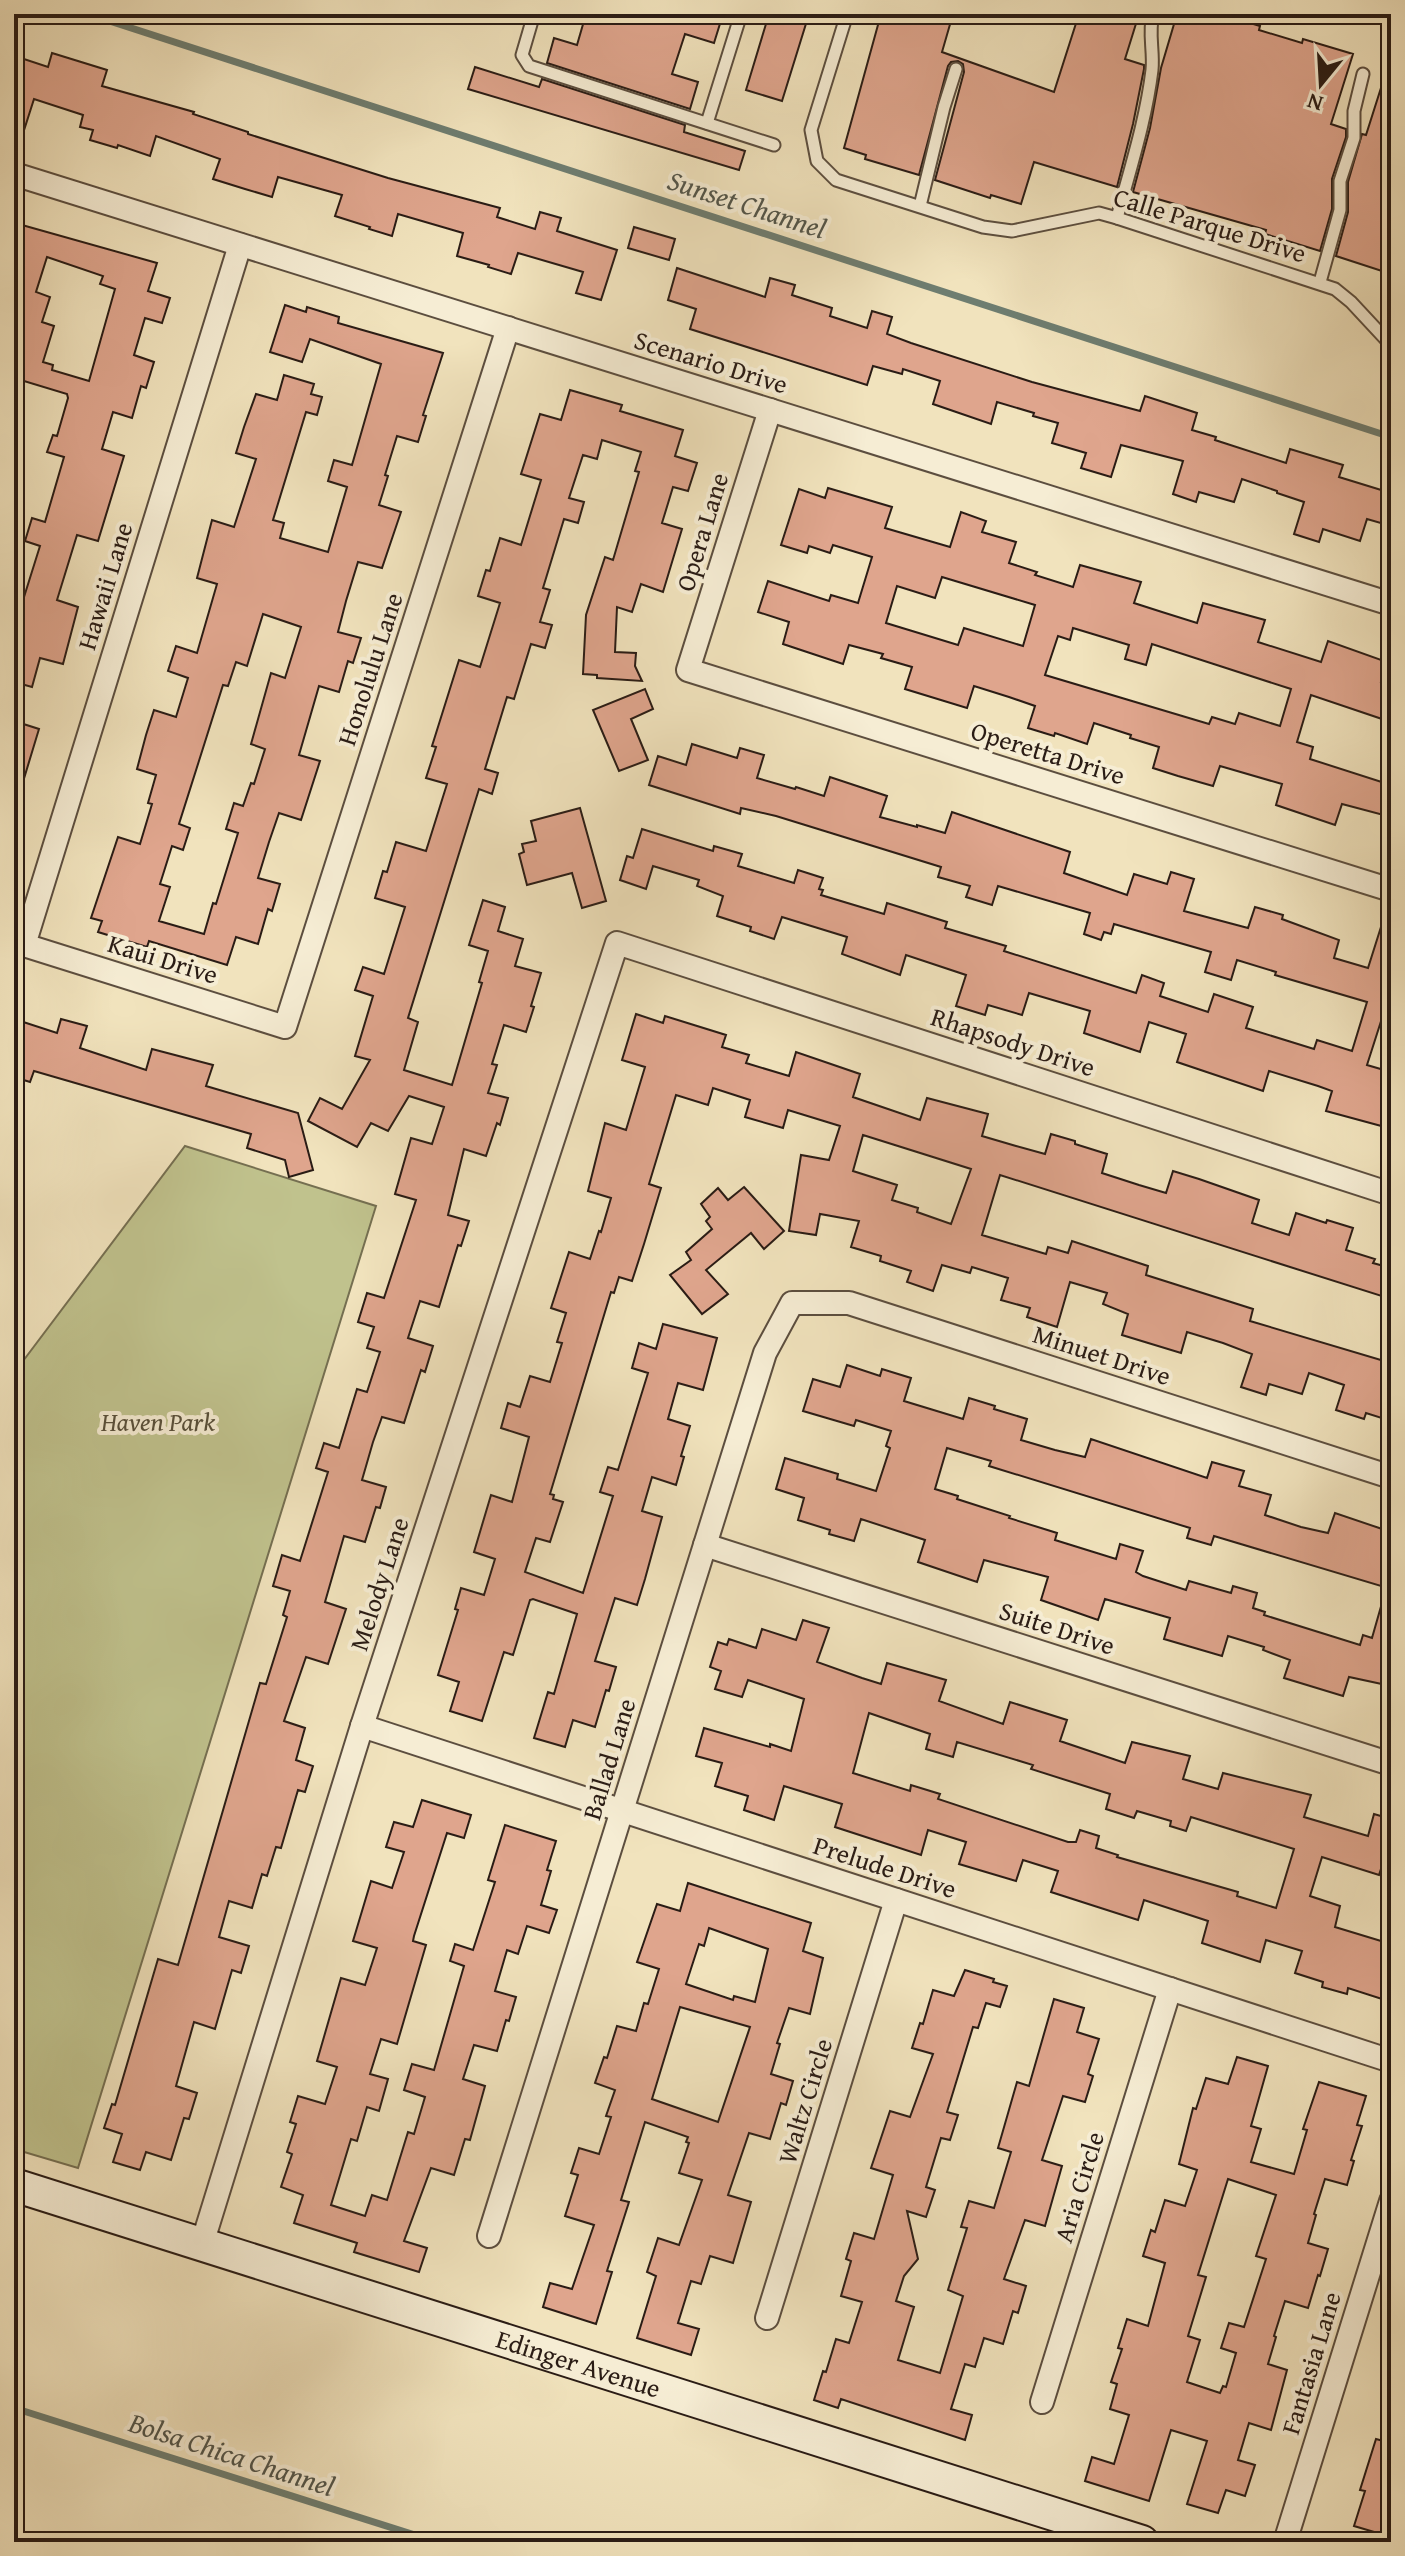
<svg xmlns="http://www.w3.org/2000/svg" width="1405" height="2556" viewBox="0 0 1405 2556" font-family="'Gentium Book Plus',serif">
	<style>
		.green { fill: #c0c28d; stroke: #756f51; stroke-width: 2 }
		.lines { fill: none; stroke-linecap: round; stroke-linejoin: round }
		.stream { stroke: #6e7d70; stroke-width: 7 }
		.building { fill: #dfa58d; stroke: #2a1c15; stroke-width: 2; fill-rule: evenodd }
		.lane-casing { stroke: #5c4e3f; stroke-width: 15 }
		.street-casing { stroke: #5c4e3f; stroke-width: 26 }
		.secondary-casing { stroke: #2a1c15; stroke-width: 36 }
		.lane { stroke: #f6edd4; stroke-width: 11 }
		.street { stroke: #f6edd4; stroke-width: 22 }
		.secondary { stroke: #f6edd4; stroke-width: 32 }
		.labels { text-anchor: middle; stroke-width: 8; stroke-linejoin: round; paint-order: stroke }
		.street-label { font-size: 26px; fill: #2a1c15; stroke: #f6edd4 }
		.park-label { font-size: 26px; font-style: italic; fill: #574e39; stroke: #f6edd4 }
		.water-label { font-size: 28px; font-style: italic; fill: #52554a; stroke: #f6edd4 }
	</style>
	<rect width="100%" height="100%" fill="#f1e3bd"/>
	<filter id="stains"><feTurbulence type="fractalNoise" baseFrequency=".0025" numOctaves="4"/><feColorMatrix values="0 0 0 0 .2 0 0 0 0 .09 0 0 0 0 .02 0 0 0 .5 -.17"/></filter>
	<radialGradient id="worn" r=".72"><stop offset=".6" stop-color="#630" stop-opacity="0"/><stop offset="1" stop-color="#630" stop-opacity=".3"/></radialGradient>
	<polygon class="green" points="185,1146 376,1206 78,2168 14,2149 14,1373"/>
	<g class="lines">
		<g class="stream">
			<polyline points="88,14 1391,437"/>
			<polyline points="14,2408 437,2542"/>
		</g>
	</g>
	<g class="building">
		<polygon points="586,14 723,14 714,43 685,34 672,74 698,82 690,109 547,63 554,38 577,45"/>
		<polygon points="769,14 809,14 782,101 746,90"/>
		<polygon points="881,14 953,14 942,52 1054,92 1079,14 1139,14 1125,59 1144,65 1144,69 1133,124 1117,187 1034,162 1021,204 991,195 990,198 935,180 964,72 963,64 958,61 951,62 948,66 919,175 865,159 866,155 844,148"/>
		<polygon points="1177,14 1230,14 1230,17 1260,26 1259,30 1302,43 1303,39 1353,54 1331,124 1346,129 1346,137 1332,179 1332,209 1320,251 1265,234 1266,230 1133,192 1150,128 1161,68"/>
		<polygon points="52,53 107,70 102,86 194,112 193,114 248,132 248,134 388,178 500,208 497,217 535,229 540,212 561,218 557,231 617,250 601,300 576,293 583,272 518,253 511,274 488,267 489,265 457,256 463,233 398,214 392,236 369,229 370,227 335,216 342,195 278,177 272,197 245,189 213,179 220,159 156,136 150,156 118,145 117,148 90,140 93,130 80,127 83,115 34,99 18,149 14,148 14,89 24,59 48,67"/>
		<polygon points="475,67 539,87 542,79 685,125 684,132 745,151 739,170 468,89"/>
		<polygon points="1387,69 1391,69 1391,263 1388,273 1336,256 1348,212 1348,182 1362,134 1366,135"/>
		<path d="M22 225 157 263 148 291 170 298 162 323 145 318 134 355 154 362 146 388 141 386 132 418 113 412 102 449 124 456 98 541 77 535 57 600 78 607 63 664 40 658 32 687 14 682V629L40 546 25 541 32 518 45 522 64 457 47 452 53 435 57 436 68 398 67 394 14 378V250ZM47 257 103 276 100 284 115 289 89 381 52 370 53 365 43 362 54 326 42 322 50 297 36 292Z"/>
		<polygon points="634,227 675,239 669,260 628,248"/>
		<polygon points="677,268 765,297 770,278 795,285 792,295 832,308 830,316 867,328 872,311 892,317 887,334 911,343 1032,382 1140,411 1145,396 1197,413 1192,430 1216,437 1215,440 1286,463 1290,449 1343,465 1339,477 1391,493 1391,526 1367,519 1360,541 1323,529 1319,542 1294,534 1304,502 1277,493 1277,491 1242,479 1234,502 1199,492 1196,502 1173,494 1183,461 1121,445 1111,477 1081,468 1086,453 1052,443 1058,423 1033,416 1034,413 997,402 991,424 933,404 940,381 903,369 902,374 873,366 867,385 690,329 696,309 668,300"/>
		<path d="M285 305 306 312 307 307 339 317 338 323 443 353 423 415 426 416 418 442 397 436 385 475 388 476 379 505 401 512 382 568 358 562 346 601 338 632 361 638 353 663 348 661 339 692 319 686 299 755 320 761 301 820 279 813 269 842 258 878 280 884 272 911 268 909 258 944 236 937 227 965 149 941 147 947 98 932 102 921 91 918 118 837 140 844 152 804 148 803 156 775 137 769 146 735 154 710 176 717 188 678 168 671 176 646 197 653 217 584 197 578 212 520 234 527 256 459 236 453 244 427 256 394 277 400 284 375 314 384 311 394 322 397 317 415 306 412 273 520 284 523 280 538 328 552 347 487 328 481 334 460 352 465 381 364 310 339 302 362 270 352ZM263 614 301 627 285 678 271 673 251 744 265 749 254 784 251 783 243 806 234 803 226 829 238 833 216 904 213 903 204 934 159 921 170 887 160 884 172 846 183 850 190 828 179 824 223 685 228 686 236 662 247 666Z"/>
		<polygon points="570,390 622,405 620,411 683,430 675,456 697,463 688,491 673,487 662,523 682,529 663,592 641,584 632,612 617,607 615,652 636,653 635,666 642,681 597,678 597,675 583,674 586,615 605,557 613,560 639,472 635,471 641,452 602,440 597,459 583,455 569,498 584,502 578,523 564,519 543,588 550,590 540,622 552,625 545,648 531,644 514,699 507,697 485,769 498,773 492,794 479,789 408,1018 418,1022 404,1070 452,1085 482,983 479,982 488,951 469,945 483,900 505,907 498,931 523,939 515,966 541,973 531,1006 534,1007 526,1032 504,1025 492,1064 497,1065 488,1093 508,1098 500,1125 497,1123 486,1156 464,1149 448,1215 469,1221 461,1246 458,1245 439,1307 420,1301 408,1338 433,1346 425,1372 421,1370 404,1423 382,1417 373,1442 362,1480 386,1487 380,1508 376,1507 365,1542 344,1536 325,1602 346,1609 328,1664 306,1657 284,1721 305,1728 296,1760 313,1766 305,1792 298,1790 281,1848 276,1847 267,1876 262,1874 252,1908 229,1901 219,1937 249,1946 241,1973 232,1970 215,2029 194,2022 176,2086 197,2093 189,2119 184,2118 171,2160 146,2152 140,2170 113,2162 122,2134 104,2128 112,2104 115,2105 158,1959 178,1965 260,1683 266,1684 287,1617 283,1615 290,1591 273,1586 282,1555 300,1561 328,1472 316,1468 324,1443 339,1448 357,1389 367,1392 380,1352 367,1348 374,1327 358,1322 367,1293 384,1298 416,1200 395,1194 411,1138 432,1144 444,1107 409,1096 388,1131 371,1123 357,1147 308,1121 320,1098 342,1109 370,1060 355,1056 373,996 355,990 363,967 384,974 405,907 375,898 383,871 387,872 396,842 426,851 447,784 426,778 436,747 432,746 459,660 480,667 500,603 478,596 486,570 490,571 500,538 521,545 541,480 521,474 540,414 561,420"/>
		<path d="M828 488 892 507 885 528 950 547 961 512 986 521 982 532 1016 542 1009 563 1037 572 1035 575 1073 587 1080 565 1141 582 1134 603 1162 612 1197 623 1203 603 1265 620 1258 642 1321 662 1328 641 1387 662 1381 682 1391 685V722L1311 695 1297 742 1313 747 1310 759 1391 785V817L1342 804 1335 825 1276 805 1282 784 1220 766 1213 786 1178 776 1153 768 1159 747 1130 738 1131 735 1094 723 1087 744 1055 733 1054 736 1028 728 1035 706 1009 697 974 686 967 708 905 689 912 667 881 658 883 654 849 645 843 664 783 644 789 622 758 612 768 581 829 601 831 595 858 603 872 557 833 545 830 553 809 546 807 553 781 545 799 489 825 498ZM942 577 1035 605 1023 646 964 628 958 645 886 623 897 586 935 598ZM1073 628 1129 645 1125 659 1146 665 1152 644 1291 689 1280 726 1239 713 1235 724 1212 717 1209 724 1045 675 1058 636 1070 640Z"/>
		<polygon points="645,689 653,709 631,719 648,760 619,771 593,710"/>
		<polygon points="14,721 39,729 19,795 14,795"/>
		<polygon points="692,744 737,758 740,748 764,755 757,778 795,789 796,787 824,796 830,777 887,796 880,817 917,827 917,825 945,833 952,812 1070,852 1064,873 1127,895 1134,874 1167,884 1171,872 1194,879 1184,911 1248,928 1255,907 1283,915 1282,919 1339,940 1334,958 1368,968 1387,908 1391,908 1391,990 1367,1065 1391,1072 1391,1109 1385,1127 1326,1111 1332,1091 1318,1086 1269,1071 1263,1091 1177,1062 1186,1034 1149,1022 1140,1052 1084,1033 1090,1011 1029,993 1022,1015 988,1005 985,1015 956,1006 966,975 906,955 900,975 842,954 847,937 782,917 774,939 750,931 751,927 717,916 723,896 697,886 699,880 653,866 646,889 620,880 627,856 633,858 642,829 713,851 714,846 742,854 738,866 794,883 798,870 823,878 819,889 823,890 821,895 884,914 887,903 947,922 945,928 1006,946 1004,951 1136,993 1142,975 1164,983 1160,996 1208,1012 1214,994 1253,1007 1246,1028 1314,1049 1317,1040 1352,1051 1367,1002 1275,975 1276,972 1237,960 1231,980 1205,972 1211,952 1114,924 1111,934 1104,932 1101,940 1084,934 1090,913 998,886 992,905 966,897 970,886 938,877 941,867 776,816 741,808 740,814 649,785 658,756 686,765"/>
		<polygon points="580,808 606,901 582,908 572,873 527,885 519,854 524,852 522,844 536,841 531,821"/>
		<path d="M636 1014 663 1023 665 1016 726 1035 722 1047 749 1055 746 1063 789 1076 796 1052 860 1074 853 1097 920 1120 927 1098 988 1114 982 1136 1016 1146 1045 1154 1051 1134 1075 1141V1144L1107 1154 1102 1173 1139 1185 1166 1193 1173 1171 1199 1179 1259 1200 1252 1223 1289 1235 1296 1213 1326 1223 1327 1220 1353 1228 1346 1250 1375 1259 1373 1263 1391 1268V1299L1000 1175 982 1235 1046 1254 1048 1247 1068 1253 1072 1241 1148 1266 1146 1275 1253 1309 1250 1321 1391 1363V1421L1366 1413 1364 1419 1336 1410 1344 1385 1309 1373 1302 1394 1269 1384 1266 1395 1241 1387 1252 1354 1223 1343 1187 1332 1181 1353 1122 1335 1128 1314 1103 1304 1107 1293 1070 1282 1057 1327 1027 1317 1030 1308 1001 1300 1008 1278 972 1267 970 1273 942 1265 933 1291 907 1282 911 1271 880 1261 881 1256 851 1247 859 1221 820 1214 816 1235 789 1231 801 1155 829 1160 840 1126 788 1110 783 1128 745 1117 750 1100 713 1088 708 1105 676 1095 649 1184 661 1188 644 1244 632 1281 619 1277 614 1293 611 1292 550 1494 554 1495 553 1499 563 1502 550 1542 536 1538 525 1572 583 1593 613 1496 600 1492 608 1467 618 1470 648 1373 632 1368 639 1343 656 1349 663 1324 717 1338 703 1390 678 1383 668 1419 690 1426 681 1456 684 1457 676 1485 652 1477 642 1511 662 1517 645 1579 637 1605 615 1598 595 1661 616 1667 609 1691 606 1690 595 1727 573 1720 565 1747 534 1738 548 1692 554 1694 577 1614 533 1599 530 1600 513 1655 504 1652 482 1721 450 1711 459 1682 438 1675 458 1610 455 1609 461 1588 484 1595 495 1559 474 1552 491 1495 512 1502 529 1437 501 1428 508 1403 520 1407 530 1376 550 1382 562 1343 557 1342 566 1313 551 1308 569 1252 590 1259 599 1231 601 1232 611 1198 588 1191 605 1123 626 1130 645 1067 622 1060ZM863 1135 971 1169 951 1224 917 1212 918 1208 892 1200 897 1185 853 1171Z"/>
		<polygon points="14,1019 57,1033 61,1019 87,1026 80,1048 146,1070 152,1049 213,1065 206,1086 298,1113 313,1170 289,1177 285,1160 247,1148 251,1134 34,1071 30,1082 14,1077"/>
		<polygon points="744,1187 784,1231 764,1249 751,1233 706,1270 728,1294 702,1314 670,1275 691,1260 686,1252 712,1229 706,1221 710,1217 701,1204 718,1188 728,1200"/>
		<polygon points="847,1365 880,1376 882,1369 911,1378 904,1401 963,1419 969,1398 995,1406 994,1409 1027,1419 1021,1440 1055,1450 1085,1457 1091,1439 1207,1478 1212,1462 1244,1471 1239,1486 1271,1495 1265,1515 1301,1527 1328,1533 1335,1513 1391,1532 1384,1555 1391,1557 1391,1589 1214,1536 1211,1545 1187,1538 1190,1528 989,1466 991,1461 947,1448 935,1489 958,1496 957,1499 1010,1516 1009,1518 1057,1533 1055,1540 1116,1559 1120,1544 1143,1551 1136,1572 1143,1576 1186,1590 1189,1581 1231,1593 1233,1586 1257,1593 1253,1608 1265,1612 1264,1615 1360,1645 1363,1635 1372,1638 1386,1589 1391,1590 1391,1686 1349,1677 1343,1696 1284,1678 1290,1660 1263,1650 1264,1647 1228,1636 1222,1656 1164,1639 1170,1618 1105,1599 1098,1620 1041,1600 1048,1577 984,1560 977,1582 918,1562 925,1540 861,1519 854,1541 829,1534 830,1530 798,1520 804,1498 776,1489 785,1458 838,1474 837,1479 876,1491 890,1448 886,1446 891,1431 856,1420 854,1426 803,1411 813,1379 840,1387"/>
		<path d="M803 1620 829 1628 817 1662 862 1678 881 1684 887 1663 946 1680 939 1701 1003 1724 1010 1702 1067 1720 1060 1741 1125 1763 1132 1742 1190 1756 1183 1779 1218 1789 1223 1773 1311 1795 1304 1817 1368 1836 1374 1814 1391 1819V1838L1379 1875 1322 1857 1310 1896 1340 1906 1335 1927 1391 1944V1995L1384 1993 1382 1999 1348 1988 1347 1994 1322 1987 1323 1982 1295 1973 1302 1951 1266 1940 1260 1962 1202 1943 1208 1921 1144 1900 1138 1920 1051 1892 1058 1871 1023 1860 1016 1881 959 1864 966 1842 928 1830 921 1855 835 1827 842 1804 784 1786 774 1820 744 1810 748 1796 715 1786 722 1763 696 1756 704 1728 770 1747V1744L791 1751 804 1699 748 1680 742 1697 715 1689 721 1671 710 1667 718 1642 727 1645 729 1639 756 1648 762 1629 796 1640ZM869 1713 930 1734 926 1749 953 1757 957 1742 1033 1765 1031 1769 1110 1794 1106 1809 1134 1818 1137 1811 1171 1821 1170 1826 1186 1831 1191 1817 1294 1849 1276 1908 1237 1896 1238 1892 1117 1857 1118 1855 1096 1848 1099 1836 1080 1830 1076 1842H1068L938 1799 940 1794 911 1785 910 1791 853 1773Z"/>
		<polygon points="422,1800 471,1815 464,1838 447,1833 414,1936 413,1941 426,1945 397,2044 381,2039 370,2074 388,2079 379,2111 367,2107 357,2141 351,2139 331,2205 365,2216 372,2195 387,2200 408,2132 414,2134 425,2097 404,2090 412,2064 434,2070 464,1966 450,1961 455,1944 473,1950 495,1882 488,1880 505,1825 556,1841 547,1870 551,1871 541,1905 557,1910 549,1933 527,1926 518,1954 507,1950 495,1991 516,1997 509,2021 506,2020 497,2051 474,2045 463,2079 485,2086 470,2140 465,2139 454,2175 431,2168 404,2241 427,2248 419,2272 354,2252 357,2243 294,2223 303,2195 281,2187 292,2154 287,2152 296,2124 290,2122 298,2096 325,2104 337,2067 317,2061 341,1978 365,1985 377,1948 353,1941 371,1881 392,1888 404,1852 386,1847 394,1822 413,1827"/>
		<path d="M688 1883 811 1923 803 1951 823 1958 810 2014 789 2008 777 2043 780 2044 771 2074 793 2081 786 2105 781 2103 770 2139 749 2133 728 2195 751 2202 733 2263 710 2256 701 2284 691 2281 678 2323 699 2329 691 2355 637 2338 656 2276 647 2272 658 2238 679 2245 702 2180 679 2173 689 2143 686 2142 688 2137 645 2122 621 2200 629 2202 607 2271 612 2272 596 2324 543 2307 550 2283 572 2289 594 2225 565 2216 578 2175 571 2173 579 2148 599 2154 611 2117 606 2116 615 2090 595 2083 604 2057 607 2058 617 2026 636 2031 644 2003 648 2004 659 1969 637 1962 657 1904 680 1911ZM709 1928 768 1949 755 2002 734 1996 733 2000 686 1984 699 1944 704 1946ZM680 2007 750 2027 718 2122 652 2099Z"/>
		<polygon points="965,1970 994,1979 993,1982 1007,1986 1000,2007 986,2003 978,2028 973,2027 947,2112 958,2115 950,2140 941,2138 926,2187 935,2190 926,2217 907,2211 918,2259 904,2276 896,2301 914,2307 898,2360 940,2373 963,2296 948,2290 967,2228 961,2227 969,2201 994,2208 1011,2152 998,2148 1017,2082 1029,2086 1054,1999 1084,2008 1077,2032 1099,2039 1088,2074 1093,2076 1085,2102 1063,2096 1042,2160 1062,2166 1045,2226 1025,2220 1004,2279 1026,2286 1018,2313 1013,2311 1003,2344 984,2338 975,2367 965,2364 951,2409 972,2415 965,2440 841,2399 838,2408 814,2400 823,2371 826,2372 836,2339 849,2343 862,2302 841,2296 851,2261 846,2259 854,2233 874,2239 893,2175 871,2168 890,2111 910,2117 933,2054 912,2048 920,2023 923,2024 933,1990 954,1996"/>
		<path d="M1237 2057 1268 2066 1251 2126 1261 2129 1251 2162 1294 2174 1307 2130 1303 2129 1319 2082 1366 2096 1357 2125 1362 2126 1351 2160 1354 2161 1347 2185 1325 2179 1314 2214 1316 2215 1308 2243 1328 2249 1320 2276 1318 2275 1308 2308 1285 2301 1274 2336 1276 2337 1268 2364 1287 2370 1271 2430 1249 2423 1238 2460 1255 2465 1245 2496 1226 2490 1218 2513 1187 2504 1207 2441 1171 2430 1149 2501 1085 2481 1092 2457 1114 2464 1129 2415 1110 2409 1117 2384 1111 2382 1122 2349 1118 2348 1127 2319 1148 2326 1165 2263 1143 2256 1151 2230 1155 2232 1165 2200 1185 2206 1197 2170 1179 2164 1193 2108 1196 2109 1206 2078 1228 2084ZM1228 2179 1276 2195 1256 2256 1266 2259 1244 2327 1229 2323 1221 2348 1236 2353 1226 2387 1223 2386 1220 2393 1187 2382 1200 2340 1188 2336 1206 2277 1198 2275Z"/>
		<polygon points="1376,2439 1391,2443 1391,2537 1354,2526 1365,2491 1360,2490"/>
	</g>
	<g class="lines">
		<defs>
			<g id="lane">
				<polyline points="534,14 522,55 529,66 774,145"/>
				<polyline points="847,14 811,130 817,161 836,180 983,227 1012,231 1099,213 1117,218 1335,289 1351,302 1391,345"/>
				<polyline points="707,123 741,14"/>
				<polyline points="920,206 944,107 956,69"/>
				<path d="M1117 218C1130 169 1146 120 1152 70 1154 51 1148 33 1153 14"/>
				<polyline points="1320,282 1340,210 1340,181 1354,138 1354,111 1363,74"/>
			</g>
			<g id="street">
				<polyline points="14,174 1391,604"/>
				<polyline points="240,245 24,945 285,1027 508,328"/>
				<polyline points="770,410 688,670 1391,890"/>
				<polyline points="705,1545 1391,1764"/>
				<polyline points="362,1726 1391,2061"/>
				<polyline points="489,2236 765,1353 792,1303 849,1303 1391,1477"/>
				<polyline points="202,2244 362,1726 617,943 1391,1194"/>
				<polyline points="767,2318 896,1900"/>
				<polyline points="1042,2402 1170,1989"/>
				<polyline points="1285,2542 1391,2201"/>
			</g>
			<g id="secondary">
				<path id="s1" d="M14 2185 1142 2542"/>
			</g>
		</defs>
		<use href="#lane" class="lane-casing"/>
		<use href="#street" class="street-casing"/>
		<use href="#secondary" class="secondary-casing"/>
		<use href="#lane" class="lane"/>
		<use href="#street" class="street"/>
		<use href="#secondary" class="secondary"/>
	</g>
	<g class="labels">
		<g class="street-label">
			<text transform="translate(1210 225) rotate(17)" y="9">Calle Parque Drive</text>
			<text transform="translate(711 362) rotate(17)" y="9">Scenario Drive</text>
			<text transform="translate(702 532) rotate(-73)" y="9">Opera Lane</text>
			<text transform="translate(105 586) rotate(-73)" y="9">Hawaii Lane</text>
			<text transform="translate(370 669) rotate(-72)" y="9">Honolulu Lane</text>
			<text transform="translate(1048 753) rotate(17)" y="9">Operetta Drive</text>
			<text transform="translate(163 959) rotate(17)" y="9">Kaui Drive</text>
			<text transform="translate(1013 1042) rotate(18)" y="9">Rhapsody Drive</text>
			<text transform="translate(1102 1355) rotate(18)" y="9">Minuet Drive</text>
			<text transform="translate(379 1584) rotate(-72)" y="9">Melody Lane</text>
			<text transform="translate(1057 1628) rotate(18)" y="9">Suite Drive</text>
			<text transform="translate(609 1759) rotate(-73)" y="9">Ballad Lane</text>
			<text transform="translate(885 1867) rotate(18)" y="9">Prelude Drive</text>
			<text transform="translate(805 2101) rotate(-73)" y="9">Waltz Circle</text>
			<text transform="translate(1079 2187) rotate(-73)" y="9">Aria Circle</text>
			<text dy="9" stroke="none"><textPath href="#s1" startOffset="592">Edinger Avenue</textPath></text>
			<text transform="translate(1311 2363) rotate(-73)" y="9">Fantasia Lane</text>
		</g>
		<g class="park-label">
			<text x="158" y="1431">Haven Park</text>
		</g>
		<g class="water-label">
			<text transform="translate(747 204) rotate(18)" y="10">Sunset Channel</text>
			<text transform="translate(232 2454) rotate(18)" y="10">Bolsa Chica Channel</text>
		</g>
	</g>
	<rect width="1405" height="2556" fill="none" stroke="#f1e3bd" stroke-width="48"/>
	<rect x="16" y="16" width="1373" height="2524" fill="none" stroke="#2a1c15" stroke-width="4"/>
	<rect x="24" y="24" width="1357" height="2508" fill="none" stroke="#2a1c15" stroke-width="2"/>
	<g transform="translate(1321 84) rotate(198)" stroke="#f6edd4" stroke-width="6" paint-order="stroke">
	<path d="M0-6L14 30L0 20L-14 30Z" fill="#2a1c15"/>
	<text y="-12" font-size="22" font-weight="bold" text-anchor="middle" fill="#2a1c15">N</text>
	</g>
	<rect width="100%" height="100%" filter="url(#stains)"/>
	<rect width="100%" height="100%" fill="url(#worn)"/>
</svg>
